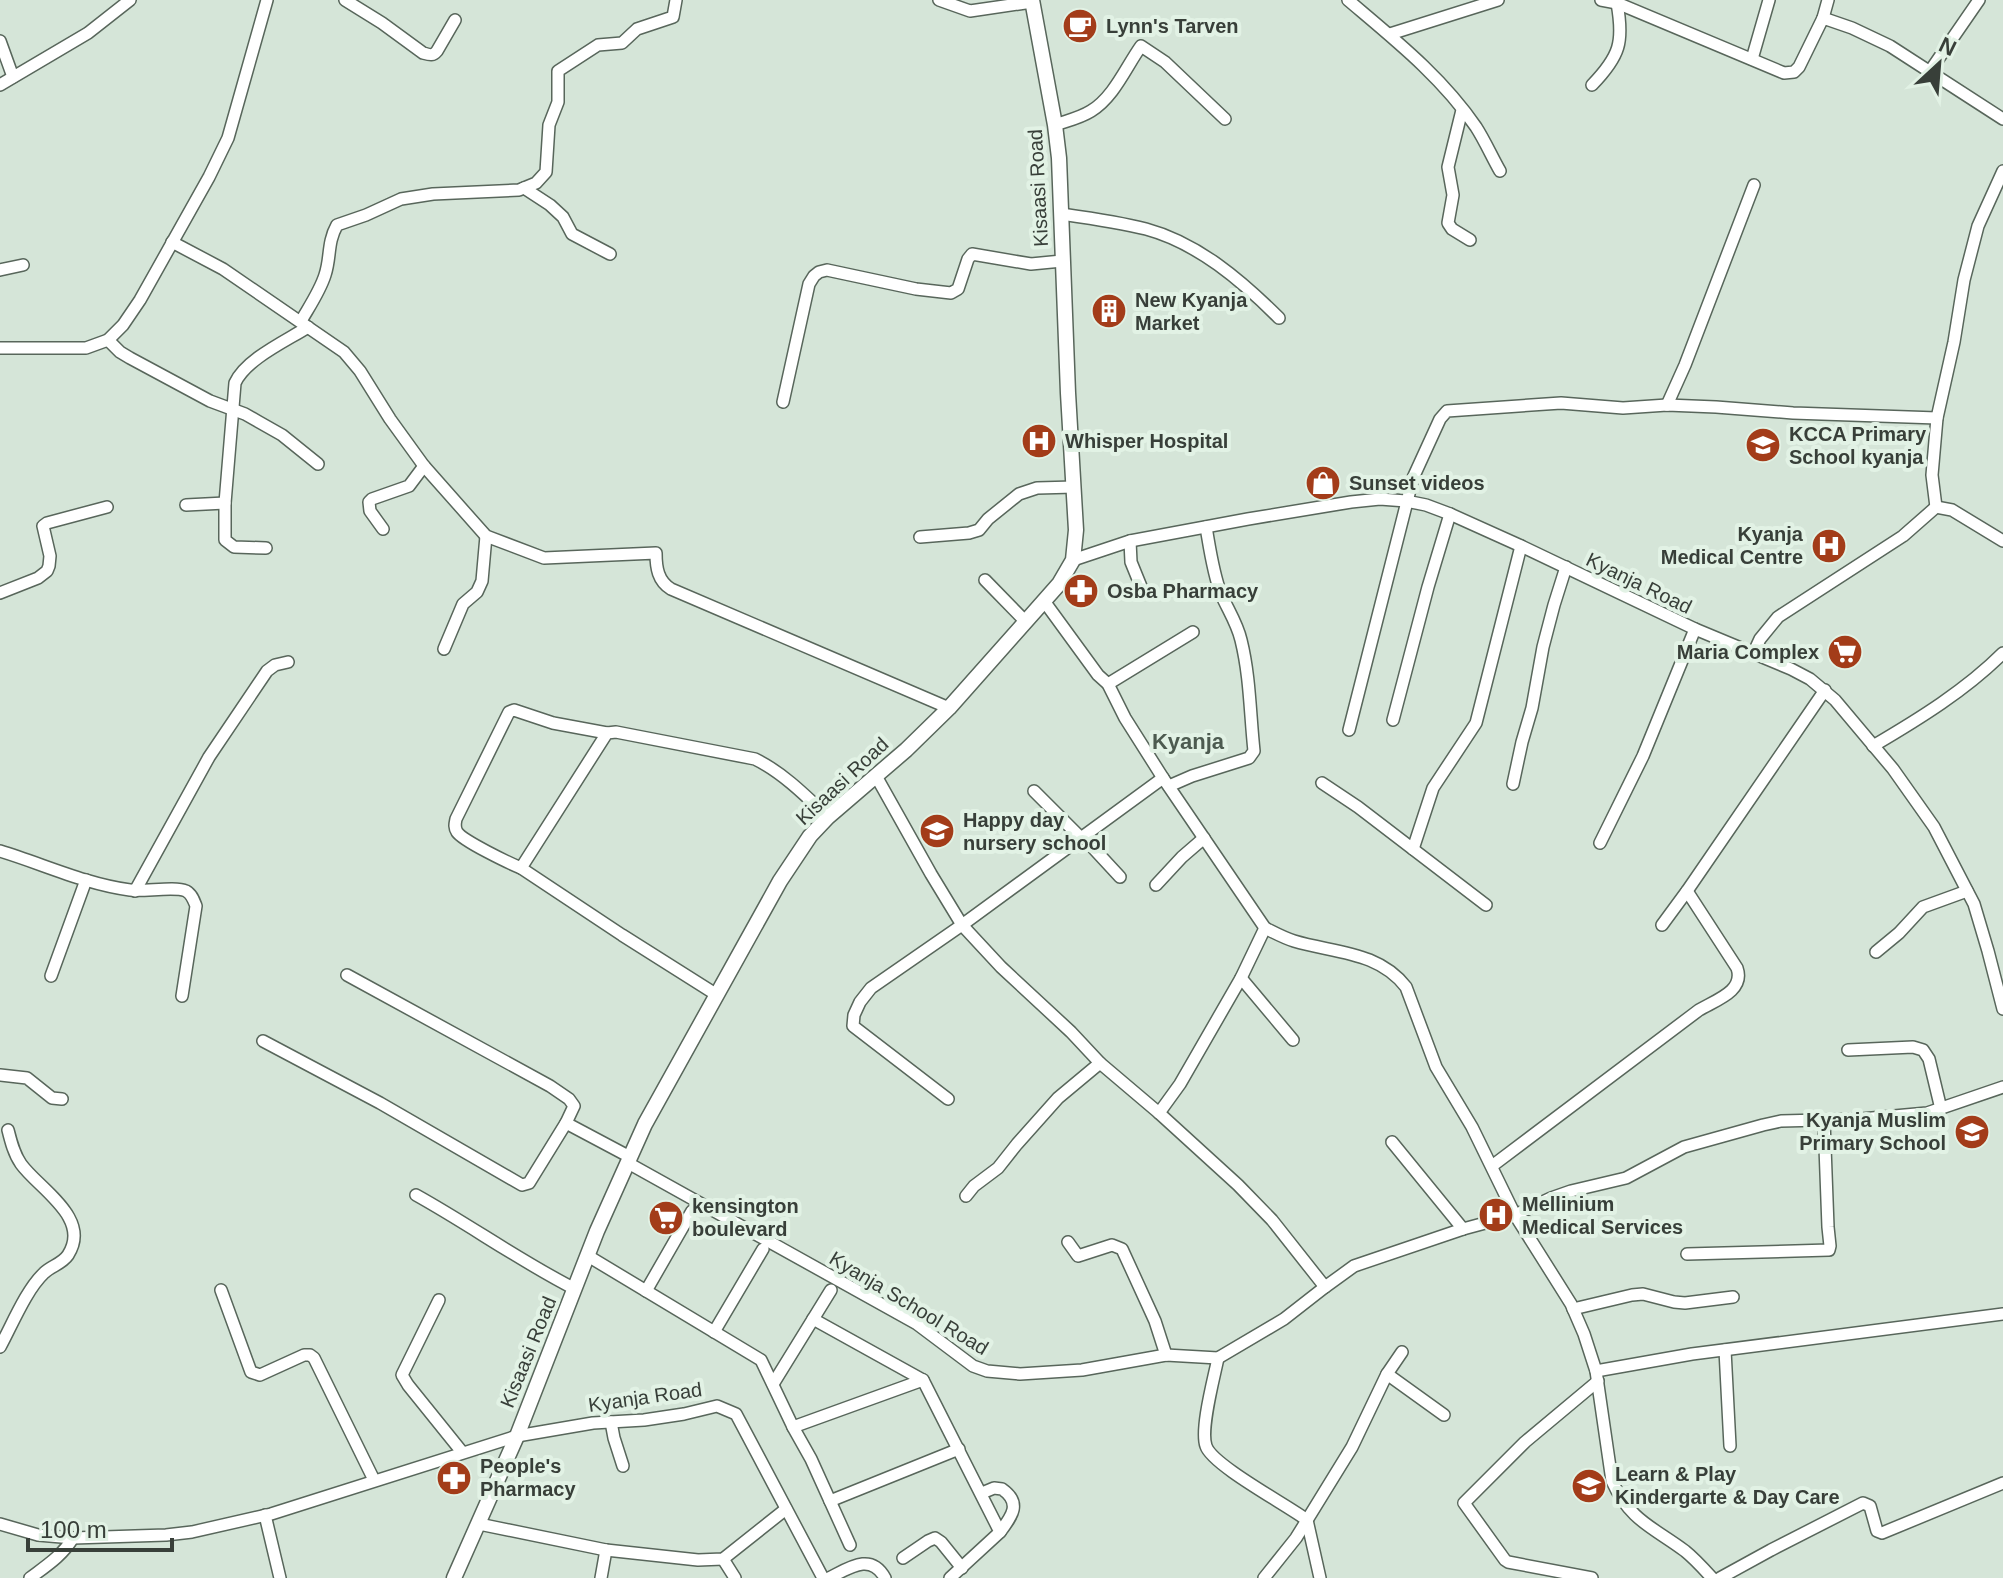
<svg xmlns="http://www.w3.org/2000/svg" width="2003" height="1578" viewBox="0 0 2003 1578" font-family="Arial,sans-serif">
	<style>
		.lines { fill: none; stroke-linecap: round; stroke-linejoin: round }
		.minor-casing { stroke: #58665b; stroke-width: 14 }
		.major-casing { stroke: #58665b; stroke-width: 17 }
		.minor { stroke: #fff; stroke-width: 11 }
		.major { stroke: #fff; stroke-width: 14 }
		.labels { text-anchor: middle; stroke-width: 8; stroke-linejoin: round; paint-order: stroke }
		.poi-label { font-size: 20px; font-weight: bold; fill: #383f39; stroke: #e2f2e5; text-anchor: start }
		.street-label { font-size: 20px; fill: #383f39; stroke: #e2f2e5 }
		.neighbourhood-label { font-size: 22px; font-weight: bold; fill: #4d5b50; stroke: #e2f2e5 }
	</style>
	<rect width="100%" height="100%" fill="#d5e5d8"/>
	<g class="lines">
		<defs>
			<g id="minor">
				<path d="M345 0 382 23 423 53C430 55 433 56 437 51L455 20"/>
				<polyline points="939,0 970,11 1032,2"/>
				<path d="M1348 0C1394 39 1442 77 1476 127 1485 141 1492 157 1500 171"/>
				<polyline points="1601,0 1617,3 1784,73 1794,72 1799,67 1823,18 1852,28 1890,46 2003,119"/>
				<polyline points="1823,18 1828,0"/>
				<polyline points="1390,34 1498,0"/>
				<polyline points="0,41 13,77"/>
				<polyline points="1752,59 1769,0"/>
				<polyline points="1930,71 1979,0"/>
				<polyline points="0,85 88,33 130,0"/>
				<path d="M1592 85C1620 56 1624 42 1617 3"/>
				<polyline points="1462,110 1448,167 1453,195 1448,223 1452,229 1470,240"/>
				<path d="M1055 125C1066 121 1080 118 1091 111 1114 97 1126 67 1141 46L1165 62 1225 119"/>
				<polyline points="524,188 550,205 563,217 572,234 610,254"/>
				<path d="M1061 214C1089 218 1118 222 1146 229 1198 243 1242 281 1279 318"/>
				<path d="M172 242 223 269 344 352 360 371 390 419 424 466 486 536 544 558 656 553C656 568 658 581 671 589L949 708"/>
				<polyline points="0,270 23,265"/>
				<path d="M301 321C309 307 320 291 325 275 331 257 327 243 337 225L366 215 401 199 433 194 519 190 536 183 546 172 549 125 558 102V71L598 45 622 43 637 29 673 17 676 0"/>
				<polyline points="108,340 120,352 130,358 210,401 245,414 259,422 282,435 318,464"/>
				<polyline points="0,348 86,348 108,340 123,325 140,300 209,177 228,138 267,0"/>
				<polyline points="783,402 809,284 814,276 819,272 827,270 916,289 951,293 958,289 968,259 972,254 1031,264 1062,261"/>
				<polyline points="1667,405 1685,365 1754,185"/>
				<polyline points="186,505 225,503"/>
				<polyline points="1936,507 1932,475 1937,418 1954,342 1964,280 1978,226 2003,171"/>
				<polyline points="383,529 370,511 369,502 372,499 409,486 424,466"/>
				<polyline points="920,537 969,533 979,530 988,519 1019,494 1037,488 1074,487"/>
				<polyline points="1130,541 1131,562 1142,589"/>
				<path d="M266 548 234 547 225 540V503L235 383C246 359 286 341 308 327"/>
				<polyline points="1073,560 1130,541 1248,519 1351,502 1380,499 1406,501 1426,505 1450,514 1521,546 1695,629 1791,669 1810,679 1835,700 1893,769 1934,827 1974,904 1988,951 2003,1009"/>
				<polyline points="985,580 1026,622"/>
				<polyline points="0,593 38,578 47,571 49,566 50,556 43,526 47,523 107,507"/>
				<path d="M1044 601 1098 675 1108 684 1125 718 1163 778 1265 928C1275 933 1284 938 1294 941 1334 953 1378 951 1406 987L1436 1067 1472 1127 1515 1215 1571 1304 1584 1334 1596 1371 1612 1481C1630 1521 1653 1527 1685 1551 1695 1559 1703 1568 1712 1578"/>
				<polyline points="444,649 463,604 477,592 482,581 486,536"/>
				<polyline points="1754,652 1760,639 1778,617 1903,536 1936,507 1952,510 2003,541"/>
				<polyline points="1108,684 1193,632"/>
				<polyline points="1393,720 1428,587 1450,514"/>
				<polyline points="1349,730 1413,478 1440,419 1447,411 1561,403 1623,408 1667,405 1716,407 1793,413 1937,418"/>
				<path d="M1873 746C1919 719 1966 690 2003 653"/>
				<polyline points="876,776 931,874 962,925 1001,967 1071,1032 1100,1063 1159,1113 1238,1185 1272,1220 1325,1287"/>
				<polyline points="1322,783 1358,807 1486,905"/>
				<polyline points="1513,784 1522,742 1532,708 1543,647 1554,605 1566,567"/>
				<path d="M1169 786 1192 776 1249 758 1254 751C1250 714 1250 676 1241 640 1237 623 1228 610 1221 594 1213 573 1210 550 1206 527"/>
				<polyline points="1034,791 1081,838"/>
				<polyline points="1083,837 1120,877"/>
				<polyline points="1600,843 1643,756 1695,629"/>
				<polyline points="1413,849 1433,788 1476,723 1521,546"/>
				<path d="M0 851C43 864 85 884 130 890 144 892 175 886 186 891 192 894 194 901 196 906L182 996"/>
				<path d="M521 868C509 863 463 841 457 832 454 827 455 824 456 819L509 712 514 710 553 723 607 733"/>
				<polyline points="1156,885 1182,857 1204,838"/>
				<polyline points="135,891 209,757 267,671 275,665 288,662"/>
				<polyline points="1662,925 1687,891 1825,690"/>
				<polyline points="1876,952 1899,933 1923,907 1967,891"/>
				<polyline points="347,975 550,1086 569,1099 574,1106 566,1123"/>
				<polyline points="51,976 86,880"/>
				<polyline points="1241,978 1293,1040"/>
				<path d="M717 995 622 935 521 868 607 733 616 732 755 759C782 772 806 796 828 817"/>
				<polyline points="263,1041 380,1103 522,1185 529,1183 566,1123 630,1157"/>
				<polyline points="1848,1050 1913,1047 1923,1050 1929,1059 1941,1109"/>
				<polyline points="0,1075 27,1078 52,1098 62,1099"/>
				<polyline points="948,1099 853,1026 854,1015 860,1002 871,988 962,925 1163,778"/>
				<polyline points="1159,1113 1180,1084 1241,978 1265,928"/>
				<polyline points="1392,1142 1463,1229"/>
				<polyline points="628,1163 917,1324 973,1366 987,1371 1020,1374 1082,1370 1166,1355 1218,1358 1284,1319 1325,1287 1354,1266 1463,1229 1515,1215 1551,1198 1571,1191 1626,1178 1684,1147 1763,1125 1781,1121 1861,1119 1927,1113 2003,1087"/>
				<path d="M1492 1166 1699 1010C1716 1000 1745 991 1737 968L1687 891"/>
				<path d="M416 1195C470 1225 520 1261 575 1289"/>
				<polyline points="966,1196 974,1186 998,1168 1017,1144 1058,1098 1100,1063"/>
				<polyline points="1068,1242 1078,1256 1112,1245 1122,1249 1155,1321 1166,1355"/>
				<polyline points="1687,1254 1829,1250 1830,1246 1828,1227 1824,1120"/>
				<polyline points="588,1256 761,1360 793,1427 811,1459 850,1545"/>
				<polyline points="221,1290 251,1372 260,1375 304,1355 310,1355 314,1358 374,1480"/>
				<polyline points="646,1291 692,1211"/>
				<polyline points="439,1300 402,1375 408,1385 462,1452"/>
				<polyline points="1573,1309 1632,1295 1643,1294 1674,1302 1685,1303 1733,1297"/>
				<polyline points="813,1319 923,1380"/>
				<polyline points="714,1332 763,1249"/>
				<path d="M0 1347C12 1325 26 1290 44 1273 51 1266 62 1264 68 1255 92 1218 39 1189 21 1164 14 1154 11 1142 8 1130"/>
				<polyline points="1725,1350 1730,1446"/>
				<path d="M1218 1358C1214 1378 1200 1429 1206 1446 1212 1465 1287 1505 1307 1520L1320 1578"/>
				<polyline points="1596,1371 1692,1354 2003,1314"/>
				<polyline points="1387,1374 1444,1415"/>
				<polyline points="773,1384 831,1290"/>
				<polyline points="611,1422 614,1438 623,1466"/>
				<polyline points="793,1427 923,1380 1000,1532 950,1578"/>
				<path d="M982 1493 994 1488 1002 1489C1022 1503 1012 1516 1000 1532"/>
				<polyline points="830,1501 959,1449"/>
				<polyline points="265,1515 280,1578"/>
				<polyline points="0,1524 38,1535 73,1538 166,1535 192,1532 271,1514 517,1436 593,1423 644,1420 684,1414 717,1406 736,1414 823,1578"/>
				<polyline points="479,1524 606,1550 698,1560 723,1559 786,1509"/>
				<polyline points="903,1558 928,1541 935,1538 941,1542 962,1568"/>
				<polyline points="723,1559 735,1578"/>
				<path d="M30 1578C46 1566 62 1556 73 1538"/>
				<polyline points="601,1578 606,1550"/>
				<path d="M829 1578C849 1568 871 1552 885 1578"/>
				<polyline points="1264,1578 1296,1538 1352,1447 1387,1374 1402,1352"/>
				<polyline points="1592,1578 1508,1562 1505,1560 1464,1503 1525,1442 1598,1381"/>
				<polyline points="1720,1578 1771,1550 1863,1503 1870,1506 1877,1531 1882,1533 2003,1483"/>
			</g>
			<polyline id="major" points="454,1578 517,1436 597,1231 645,1124 780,881 810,836 828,817 906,750 949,708 1059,584 1073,560 1076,530 1074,496 1068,393 1059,158 1055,125 1032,0"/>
		</defs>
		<use href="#minor" class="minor-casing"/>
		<use href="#major" class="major-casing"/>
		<use href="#minor" class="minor"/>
		<use href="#major" class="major"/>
	</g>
	<defs>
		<symbol id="cafe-disc" viewBox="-11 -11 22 22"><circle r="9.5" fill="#a33c19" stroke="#e2f2e5"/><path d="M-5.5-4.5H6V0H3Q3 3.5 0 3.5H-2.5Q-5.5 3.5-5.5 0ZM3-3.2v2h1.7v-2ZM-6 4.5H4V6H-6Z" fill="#fff"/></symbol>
		<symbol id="building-disc" viewBox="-11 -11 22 22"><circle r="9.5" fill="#a33c19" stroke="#e2f2e5"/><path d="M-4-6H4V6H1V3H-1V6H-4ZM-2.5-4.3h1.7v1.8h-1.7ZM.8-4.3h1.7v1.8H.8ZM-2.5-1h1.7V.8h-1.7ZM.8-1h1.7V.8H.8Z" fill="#fff"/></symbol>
		<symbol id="hospital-disc" viewBox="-11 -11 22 22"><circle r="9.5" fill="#a33c19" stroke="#e2f2e5"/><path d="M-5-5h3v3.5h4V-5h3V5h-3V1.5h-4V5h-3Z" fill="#fff"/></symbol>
		<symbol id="school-disc" viewBox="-11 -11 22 22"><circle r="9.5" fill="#a33c19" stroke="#e2f2e5"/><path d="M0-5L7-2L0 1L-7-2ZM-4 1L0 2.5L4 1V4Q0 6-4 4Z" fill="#fff"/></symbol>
		<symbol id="shop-disc" viewBox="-11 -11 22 22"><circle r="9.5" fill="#a33c19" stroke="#e2f2e5"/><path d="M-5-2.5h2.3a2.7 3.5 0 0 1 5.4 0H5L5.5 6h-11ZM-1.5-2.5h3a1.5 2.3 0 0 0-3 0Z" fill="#fff"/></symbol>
		<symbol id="pharmacy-disc" viewBox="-11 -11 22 22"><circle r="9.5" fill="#a33c19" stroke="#e2f2e5"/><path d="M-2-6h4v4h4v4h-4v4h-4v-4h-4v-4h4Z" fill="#fff"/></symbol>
		<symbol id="supermarket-disc" viewBox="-11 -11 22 22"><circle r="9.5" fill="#a33c19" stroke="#e2f2e5"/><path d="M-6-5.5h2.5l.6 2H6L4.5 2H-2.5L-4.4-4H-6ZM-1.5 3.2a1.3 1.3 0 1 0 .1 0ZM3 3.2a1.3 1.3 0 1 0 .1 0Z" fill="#fff"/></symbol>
	</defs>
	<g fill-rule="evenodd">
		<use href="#cafe-disc" x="1060" y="6" width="40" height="40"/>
		<use href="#building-disc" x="1089" y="291" width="40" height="40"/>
		<use href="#hospital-disc" x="1019" y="421" width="40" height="40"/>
		<use href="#school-disc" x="1743" y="425" width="40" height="40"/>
		<use href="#shop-disc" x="1303" y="463" width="40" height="40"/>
		<use href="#hospital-disc" x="1809" y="526" width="40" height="40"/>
		<use href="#pharmacy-disc" x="1061" y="571" width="40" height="40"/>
		<use href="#supermarket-disc" x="1825" y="632" width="40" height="40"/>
		<use href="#school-disc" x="917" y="811" width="40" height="40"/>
		<use href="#school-disc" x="1952" y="1112" width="40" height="40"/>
		<use href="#hospital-disc" x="1476" y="1195" width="40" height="40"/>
		<use href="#supermarket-disc" x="646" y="1198" width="40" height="40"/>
		<use href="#pharmacy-disc" x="434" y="1458" width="40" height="40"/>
		<use href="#school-disc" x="1569" y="1466" width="40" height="40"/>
	</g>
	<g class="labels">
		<g class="poi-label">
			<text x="1106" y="33">Lynn's Tarven</text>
			<text x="1135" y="307">New Kyanja<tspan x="1135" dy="23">Market</tspan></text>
			<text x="1789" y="441">KCCA Primary<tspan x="1789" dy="23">School kyanja</tspan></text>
			<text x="1065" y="448">Whisper Hospital</text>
			<text x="1349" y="490">Sunset videos</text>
			<text x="1803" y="541" text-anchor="end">Kyanja<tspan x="1803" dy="23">Medical Centre</tspan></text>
			<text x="1107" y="598">Osba Pharmacy</text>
			<text x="1819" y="659" text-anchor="end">Maria Complex</text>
			<text x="963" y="827">Happy day<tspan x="963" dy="23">nursery school</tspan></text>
			<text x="1946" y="1127" text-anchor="end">Kyanja Muslim<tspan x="1946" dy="23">Primary School</tspan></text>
			<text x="1522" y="1211">Mellinium<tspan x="1522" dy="23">Medical Services</tspan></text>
			<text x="692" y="1213">kensington<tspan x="692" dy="23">boulevard</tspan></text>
			<text x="480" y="1473">People's<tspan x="480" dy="23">Pharmacy</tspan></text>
			<text x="1615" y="1481">Learn &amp; Play<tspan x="1615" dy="23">Kindergarte &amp; Day Care</tspan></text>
		</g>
		<g class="street-label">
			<text transform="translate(1038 188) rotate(-93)" y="7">Kisaasi Road</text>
			<text transform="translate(1639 583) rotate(26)" y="7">Kyanja Road</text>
			<text transform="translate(842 781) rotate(-43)" y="7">Kisaasi Road</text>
			<text transform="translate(909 1303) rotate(31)" y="7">Kyanja School Road</text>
			<text transform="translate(528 1352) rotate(-68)" y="7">Kisaasi Road</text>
			<text transform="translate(645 1397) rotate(-8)" y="7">Kyanja Road</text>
		</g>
		<g class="neighbourhood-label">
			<text x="1188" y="749">Kyanja</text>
		</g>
	</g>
	<g transform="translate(1939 64) rotate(26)" stroke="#e2f2e5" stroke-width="6" paint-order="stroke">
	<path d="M0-6L14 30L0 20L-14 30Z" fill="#383f39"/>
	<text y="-12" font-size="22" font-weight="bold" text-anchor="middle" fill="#383f39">N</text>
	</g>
	<path d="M28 1538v12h144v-12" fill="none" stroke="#383f39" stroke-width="4"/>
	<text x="40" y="1538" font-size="24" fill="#383f39" stroke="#e2f2e5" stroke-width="6" paint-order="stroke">100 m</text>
</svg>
